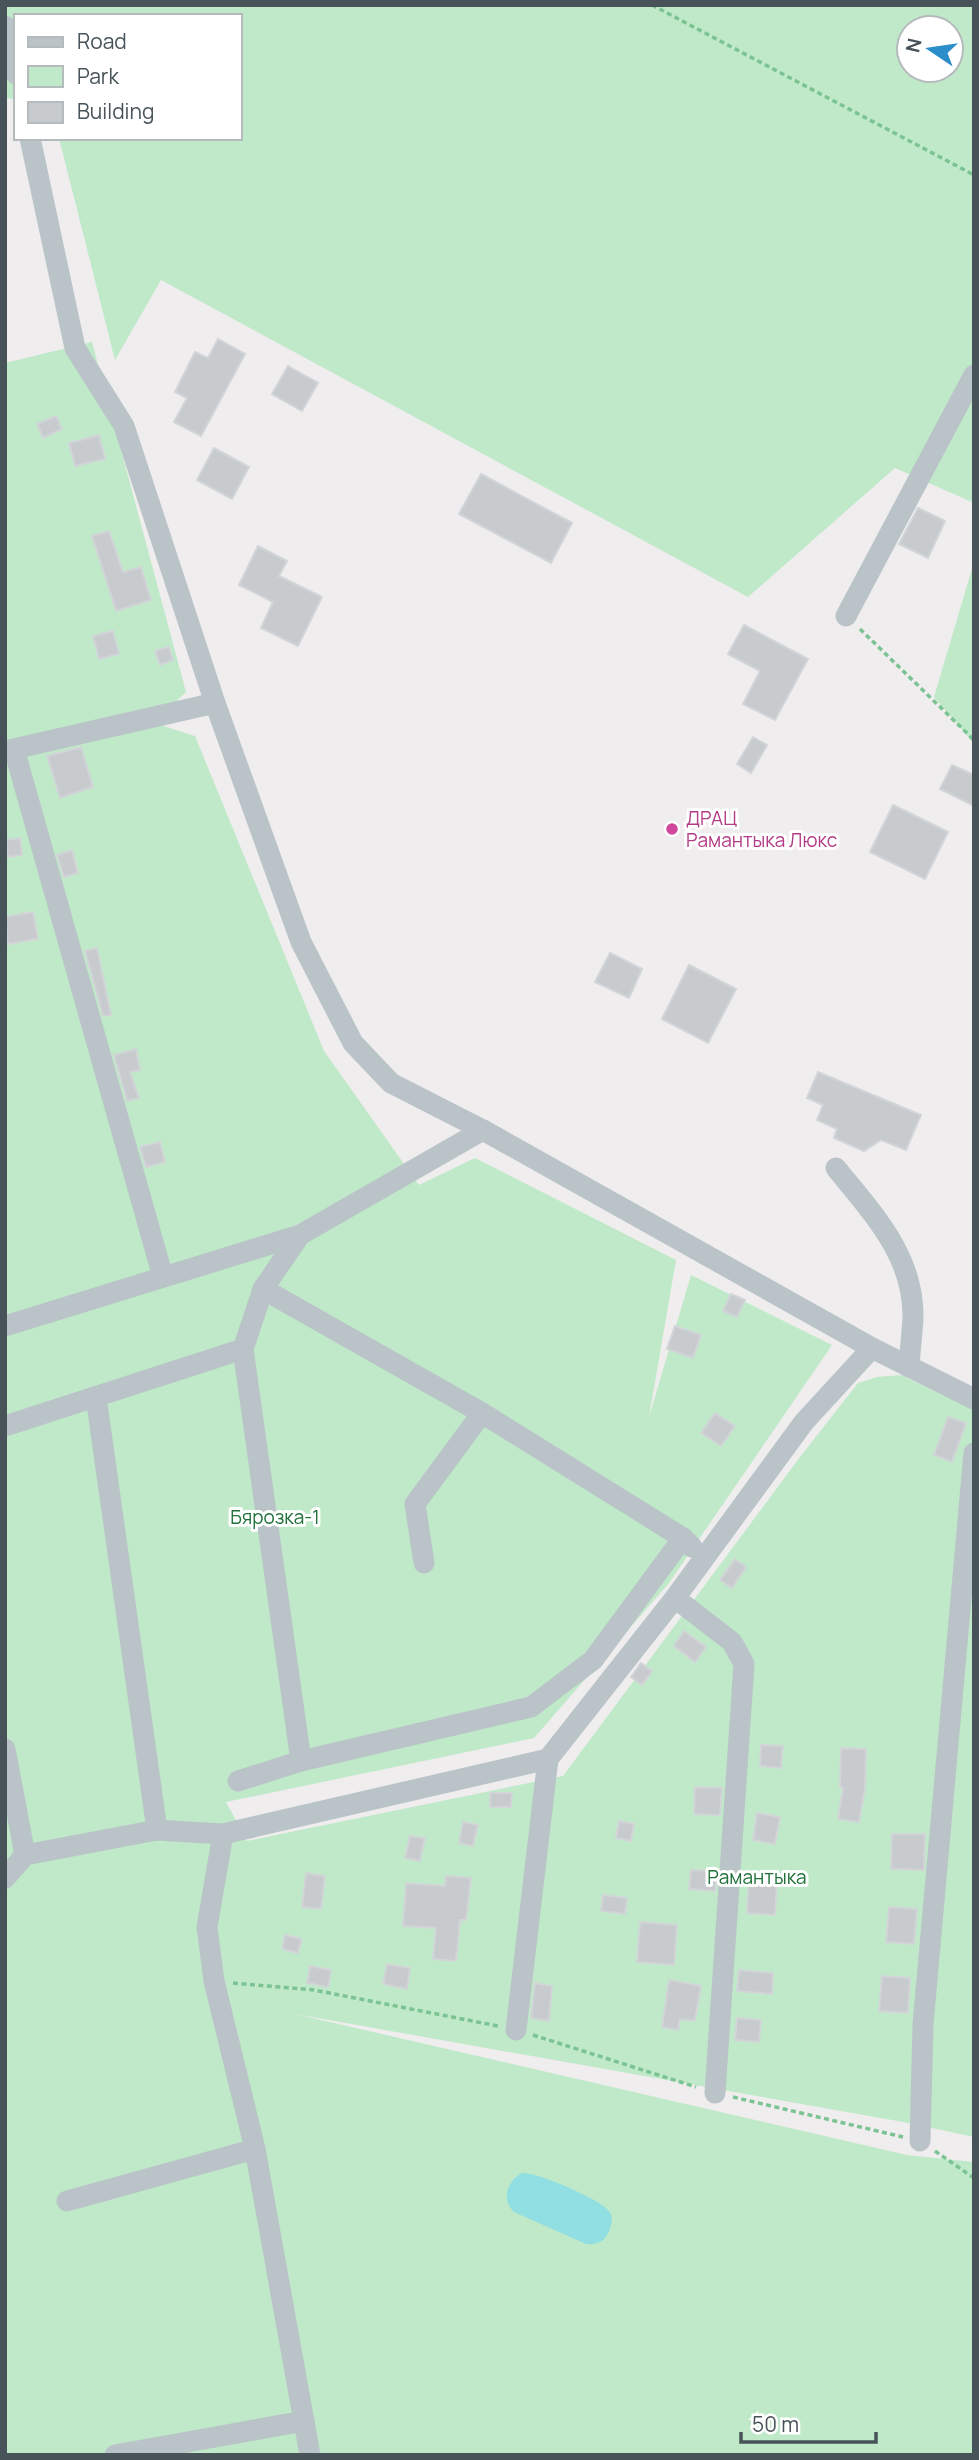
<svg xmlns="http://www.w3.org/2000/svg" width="979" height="2460" viewBox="0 0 979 2460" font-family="Manrope,sans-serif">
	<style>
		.green { fill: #bfe9c8; fill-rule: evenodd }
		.water { fill: #91dfe2 }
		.building { fill: #c7cbce; stroke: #d2d5d8; stroke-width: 2 }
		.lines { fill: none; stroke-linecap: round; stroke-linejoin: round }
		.path { stroke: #7bc393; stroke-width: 3.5; stroke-dasharray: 5 3.5; stroke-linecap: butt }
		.minor { stroke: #bac4c8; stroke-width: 21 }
		.hotel-dot { fill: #d1479c; stroke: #fff; stroke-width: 2.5 }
		.labels { text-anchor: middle; stroke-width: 6; stroke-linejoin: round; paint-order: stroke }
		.hotel-label { font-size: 19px; fill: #b23c85; stroke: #fff; text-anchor: start }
		.park-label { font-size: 19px; fill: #20713a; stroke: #fff }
	</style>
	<rect width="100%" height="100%" fill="#efedee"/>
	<g class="green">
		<path d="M5 5H974V503L895 468 748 597 161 280 115 360 59 138H240V16H16V100L5 97ZM909 28H951V70H909Z"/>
		<polygon points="92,342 186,692 154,723 195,736 324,1051 419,1185 475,1158 676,1260 649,1417 691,1275 832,1345 669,1583 534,1738 226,1802 247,1841 563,1776 800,1457 858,1383 877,1377 901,1375 974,1410 974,2137 909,2123 295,2014 907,2155 974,2162 974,2455 5,2455 5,363"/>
		<polygon points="974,562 974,744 934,697"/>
	</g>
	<path class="water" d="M522 2173C537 2172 597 2198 607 2209 611 2213 611 2214 612 2219 610 2235 603 2246 586 2244L514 2212C501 2200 507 2181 522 2173Z"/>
	<g class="building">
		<polygon points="218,339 245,354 201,436 174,422 187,398 175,392 195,352 208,358"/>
		<polygon points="288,366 318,383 302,411 272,394"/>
		<polygon points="56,416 62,429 43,438 37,424"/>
		<polygon points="99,435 105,459 75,466 69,443"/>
		<polygon points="214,448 249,467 232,499 197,480"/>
		<polygon points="481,474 572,523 551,563 459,514"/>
		<polygon points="918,508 945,521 928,558 899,544"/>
		<polygon points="109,531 123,572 141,567 151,600 116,611 92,536"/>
		<polygon points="258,546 287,561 279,576 322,597 298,646 261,628 273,602 239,585"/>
		<polygon points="744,625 808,659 775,720 743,704 760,671 728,654"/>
		<polygon points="113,631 119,654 99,659 93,636"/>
		<polygon points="169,647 173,660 160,665 155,651"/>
		<polygon points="753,737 767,745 751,773 737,764"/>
		<polygon points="81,747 93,787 60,798 47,756"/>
		<polygon points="952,765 974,775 974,806 940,789"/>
		<polygon points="893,805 948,832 925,879 870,852"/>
		<polygon points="20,838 22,855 8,857 6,840"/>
		<polygon points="72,850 78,873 64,877 57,855"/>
		<polygon points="33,912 38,939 8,944 5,917"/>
		<polygon points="97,948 111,1015 103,1016 85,951"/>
		<polygon points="610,953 642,969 629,998 595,982"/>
		<polygon points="689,965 736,989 708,1043 662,1019"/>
		<polygon points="136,1049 140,1070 130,1072 139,1098 127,1101 114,1055"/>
		<polygon points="818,1072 921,1115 906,1150 881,1140 864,1151 834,1138 837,1129 817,1120 823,1105 807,1098"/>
		<polygon points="160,1142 165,1162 146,1167 140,1147"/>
		<polygon points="731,1294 745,1300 737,1317 723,1311"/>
		<polygon points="675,1326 701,1335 693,1358 667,1349"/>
		<polygon points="715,1413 735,1426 721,1446 701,1433"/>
		<polygon points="948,1417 966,1423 952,1462 934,1455"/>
		<polygon points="735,1559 746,1567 732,1588 720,1580"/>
		<polygon points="684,1631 706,1647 695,1662 674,1646"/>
		<polygon points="641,1663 652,1671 642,1685 631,1677"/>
		<polygon points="761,1745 783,1746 781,1768 760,1766"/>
		<polygon points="841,1748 866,1749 865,1788 859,1822 838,1819 843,1788 840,1787"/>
		<polygon points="695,1787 722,1788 720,1815 694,1814"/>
		<polygon points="490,1793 512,1793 511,1807 490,1807"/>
		<polygon points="757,1813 780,1817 775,1844 753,1840"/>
		<polygon points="619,1821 634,1824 631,1841 616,1838"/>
		<polygon points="463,1822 478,1825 473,1846 459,1843"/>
		<polygon points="892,1834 925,1834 924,1870 891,1869"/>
		<polygon points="410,1836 425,1838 420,1861 405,1858"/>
		<polygon points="691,1870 717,1871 715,1891 689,1889"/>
		<polygon points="306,1873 325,1876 321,1909 302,1907"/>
		<polygon points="446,1876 471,1878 466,1920 460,1920 456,1961 433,1959 436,1928 403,1926 406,1883 445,1886"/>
		<polygon points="749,1877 777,1879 775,1915 747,1913"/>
		<polygon points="603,1895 627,1898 625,1914 601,1911"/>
		<polygon points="889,1907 917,1909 914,1944 886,1942"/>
		<polygon points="640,1922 677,1925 674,1965 637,1962"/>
		<polygon points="285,1935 302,1939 298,1953 282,1949"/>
		<polygon points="387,1964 410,1968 407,1989 383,1984"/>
		<polygon points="310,1966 331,1970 328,1987 307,1983"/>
		<polygon points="739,1970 773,1973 772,1994 737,1991"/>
		<polygon points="882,1976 910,1978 908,2013 879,2011"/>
		<polygon points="669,1980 701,1986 695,2021 680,2019 678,2030 662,2027"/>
		<polygon points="535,1983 552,1986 549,2021 531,2018"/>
		<polygon points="737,2018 761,2020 759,2042 735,2040"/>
	</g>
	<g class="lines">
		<g class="path">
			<polyline points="652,5 974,175"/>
			<polyline points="860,629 974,740"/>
			<polyline points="233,1983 314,1990 498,2026"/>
			<polyline points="533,2035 696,2087"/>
			<polyline points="733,2097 903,2137"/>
			<polyline points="935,2151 974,2178"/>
		</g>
		<g class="minor">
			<polyline points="5,26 16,74"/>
			<polyline points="30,138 75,348 124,426 215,703"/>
			<polyline points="846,616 974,375"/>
			<polyline points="14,749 163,1277"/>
			<polyline points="5,751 215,703 301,942 353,1043 391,1083 483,1130 872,1348 974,1399"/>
			<path d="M836 1168C872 1213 914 1255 913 1318 912 1334 910 1351 909 1367"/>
			<polyline points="300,1235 263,1289 243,1349 301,1761"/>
			<polyline points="263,1289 482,1413 683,1538 692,1547"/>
			<polyline points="5,1326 300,1235 483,1130"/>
			<polyline points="96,1397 157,1830"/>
			<polyline points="5,1426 243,1349"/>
			<polyline points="424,1563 415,1504 482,1413"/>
			<polyline points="675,1598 732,1642 744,1664 715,2093"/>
			<polyline points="5,1749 25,1855"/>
			<polyline points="238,1781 301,1761 531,1707 593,1660 683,1538"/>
			<polyline points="223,1834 207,1927 214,1981 255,2149 310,2455"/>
			<polyline points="5,1878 25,1855 157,1830 223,1834 548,1759 675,1598 804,1422 872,1348"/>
			<polyline points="516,2030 548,1759"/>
			<polyline points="920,2141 923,2024 974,1453"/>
			<polyline points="67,2201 255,2149"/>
			<polyline points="115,2455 304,2421"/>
		</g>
	</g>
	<circle class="hotel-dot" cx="672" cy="829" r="7"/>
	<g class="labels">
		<g class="hotel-label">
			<text x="686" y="825">ДРАЦ<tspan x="686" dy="22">Рамантыка Люкс</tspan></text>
		</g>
		<g class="park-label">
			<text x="275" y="1524">Бярозка-1</text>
			<text x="757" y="1884">Рамантыка</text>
		</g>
	</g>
	<rect width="979" height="2460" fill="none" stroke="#475358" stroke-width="14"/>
	<rect x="14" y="14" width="228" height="126" fill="#ffffff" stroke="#b5babc" stroke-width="2"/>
	<rect x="28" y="37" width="35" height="10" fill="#bac4c8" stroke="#b5babc" stroke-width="2"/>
	<text x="77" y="49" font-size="21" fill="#475358">Road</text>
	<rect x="28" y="66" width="35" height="21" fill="#bfe9c8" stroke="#b5babc" stroke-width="2"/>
	<text x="77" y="84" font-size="21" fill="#475358">Park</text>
	<rect x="28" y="102" width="35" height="21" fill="#c7cbce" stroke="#b5babc" stroke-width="2"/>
	<text x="77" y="119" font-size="21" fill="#475358">Building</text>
	<g transform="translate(930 49) rotate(283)"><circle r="33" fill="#ffffff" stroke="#b5babc" stroke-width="2"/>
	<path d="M0-5L12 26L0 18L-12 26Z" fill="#2c8dcb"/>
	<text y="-10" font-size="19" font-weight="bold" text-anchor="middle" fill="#475358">N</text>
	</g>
	<path d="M741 2432v10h135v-10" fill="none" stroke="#475358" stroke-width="3.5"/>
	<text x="752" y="2432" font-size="21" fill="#475358" stroke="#ffffff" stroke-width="5" paint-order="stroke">50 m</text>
</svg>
